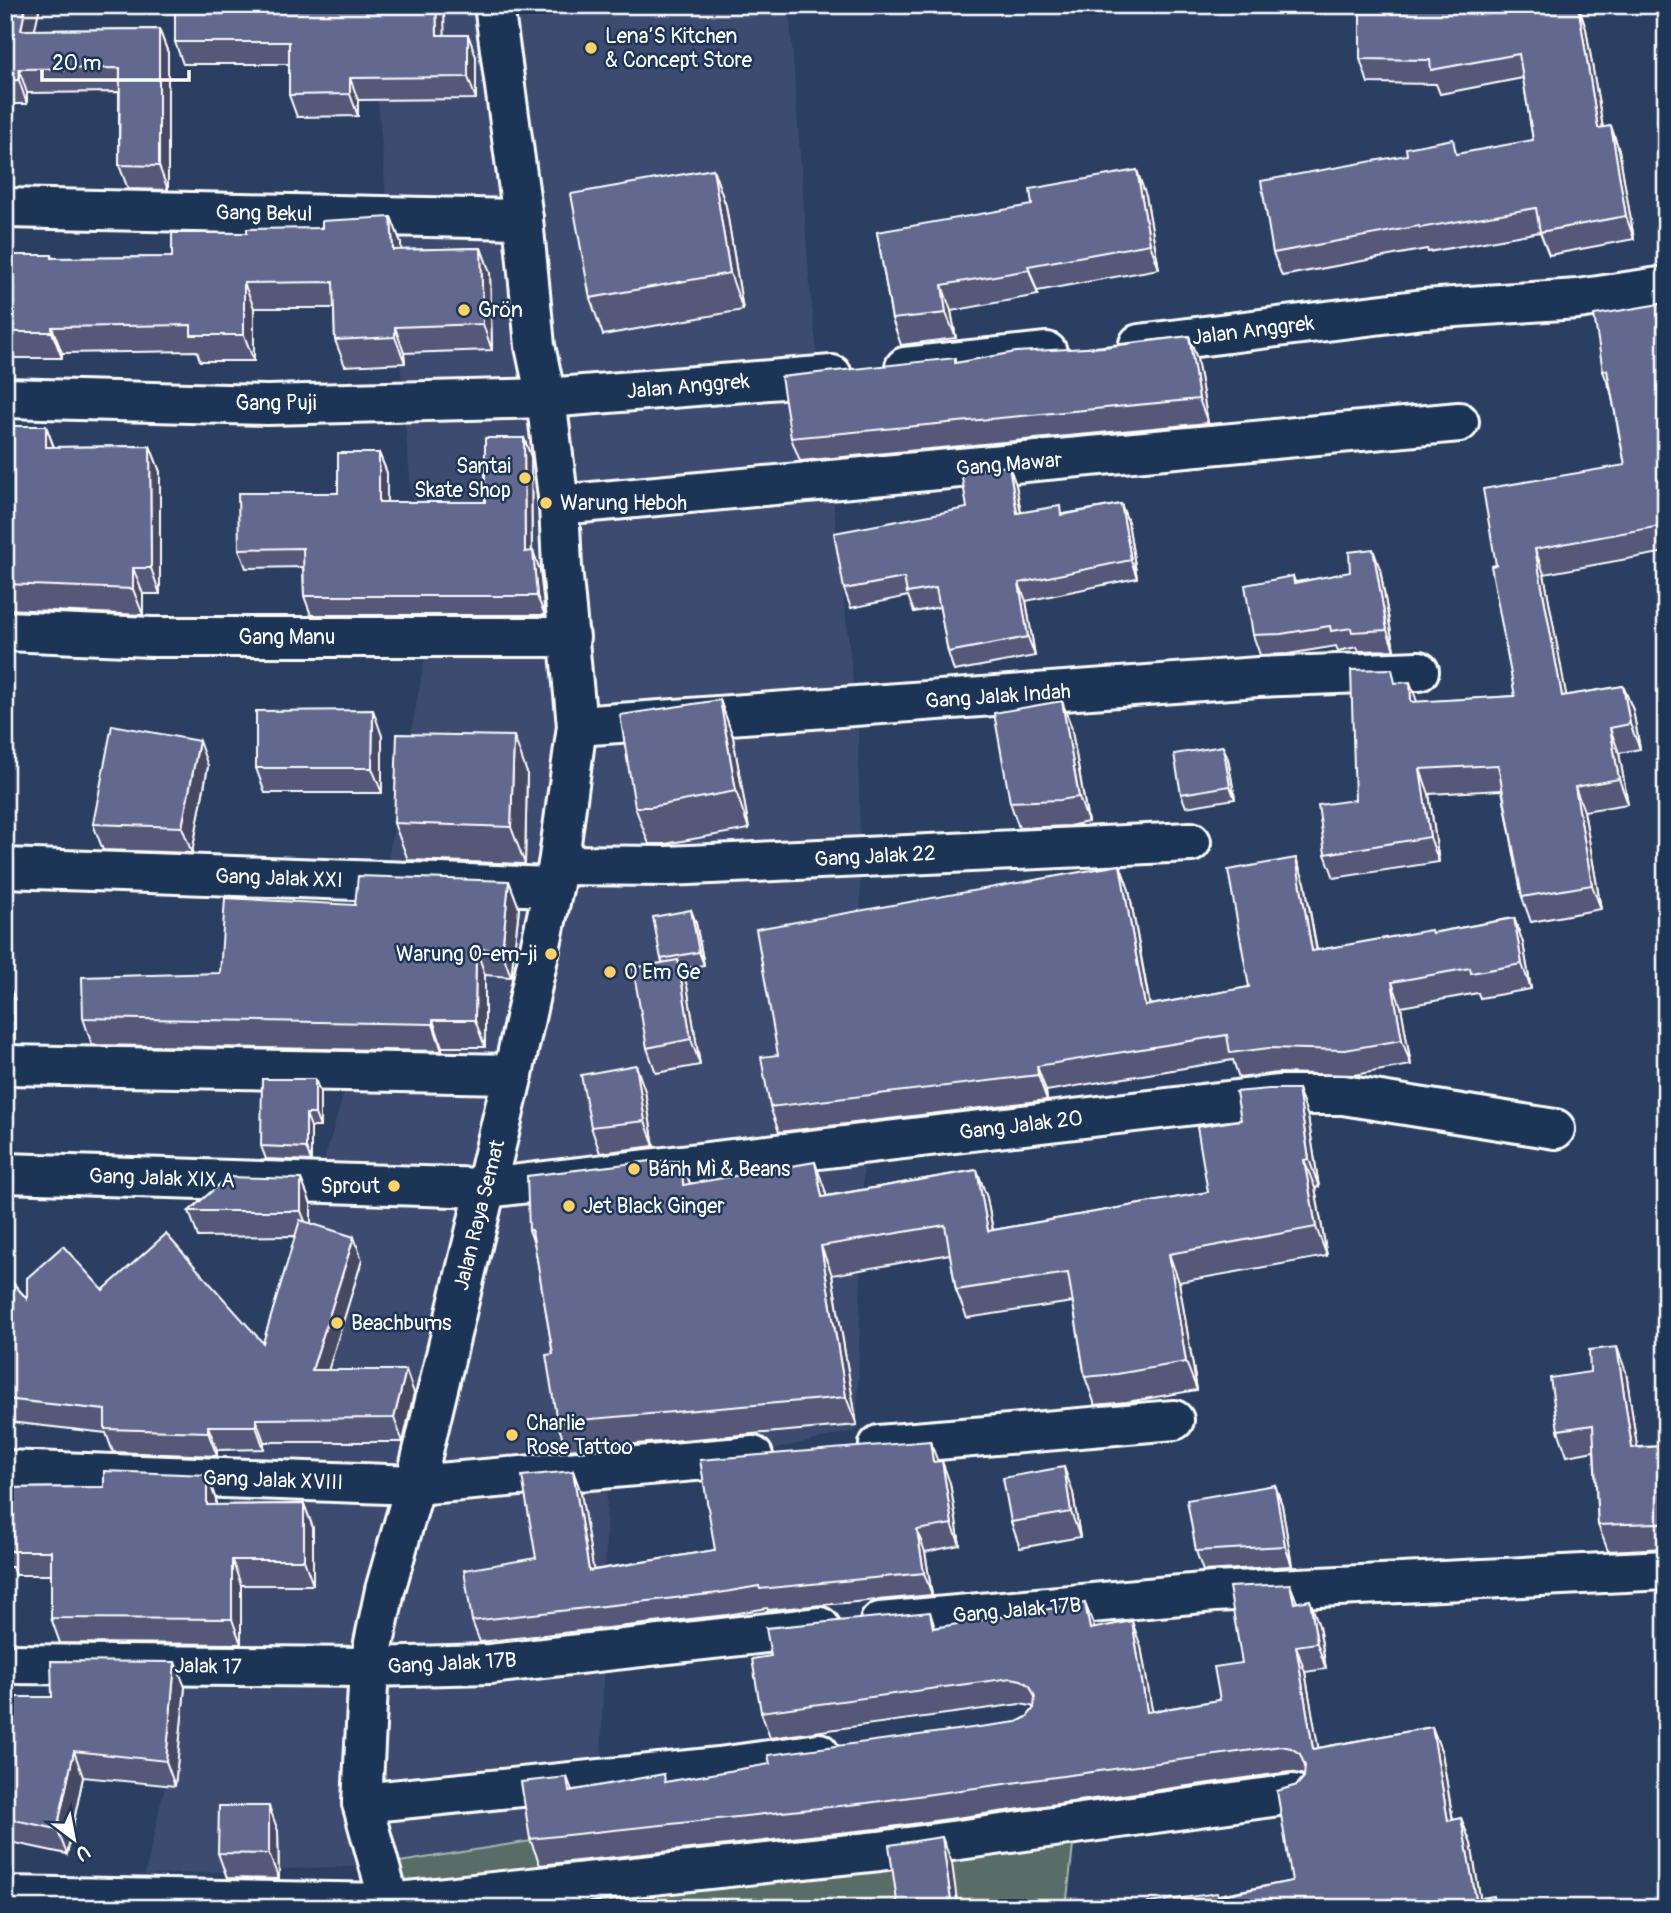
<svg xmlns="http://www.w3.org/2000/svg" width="1671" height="1913" viewBox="0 0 1671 1913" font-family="Pangolin,sans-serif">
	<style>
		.built { fill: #3c4b6f }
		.green { fill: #586c67; stroke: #acb6b3; stroke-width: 2 }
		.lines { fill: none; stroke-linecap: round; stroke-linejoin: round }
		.minor-casing { stroke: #fff; stroke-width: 44 }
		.minor { stroke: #1d3557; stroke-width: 38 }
		.wall { fill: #56597a; stroke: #fff; stroke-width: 2 }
		.shaded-wall { fill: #464963; stroke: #fff; stroke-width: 2 }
		.building { fill: #64688e; stroke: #fff; stroke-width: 2 }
		.poi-dot { fill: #ffd166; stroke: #1d3557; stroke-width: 2.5 }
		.labels { text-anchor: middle; stroke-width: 5; stroke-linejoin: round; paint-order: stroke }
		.poi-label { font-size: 21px; fill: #fff; stroke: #1d3557; text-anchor: start }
		.street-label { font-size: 21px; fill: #fff; stroke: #1d3557 }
	</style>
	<rect width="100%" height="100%" fill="#2b3f62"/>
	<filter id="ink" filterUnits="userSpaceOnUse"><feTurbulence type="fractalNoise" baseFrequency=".0143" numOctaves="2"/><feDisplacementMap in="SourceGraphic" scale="14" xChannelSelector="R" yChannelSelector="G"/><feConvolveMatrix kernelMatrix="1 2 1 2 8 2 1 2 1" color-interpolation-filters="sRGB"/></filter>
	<g filter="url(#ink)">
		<polygon class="built" points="370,5 789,5 810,289 858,727 864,1146 857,1430 607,1489 600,1830 381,1865 145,1875 234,1473 347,1082 425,657"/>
		<polygon class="green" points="1075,1828 1066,1908 394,1908 381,1865 600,1830"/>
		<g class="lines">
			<defs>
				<g id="minor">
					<polyline points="5,208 523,219"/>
					<polyline points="1139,344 1424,309 1578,299 1666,286"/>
					<polyline points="905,367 1047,352"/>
					<polyline points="5,398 267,405 546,398 832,375"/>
					<polyline points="559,505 1459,422"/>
					<polyline points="5,631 152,637 570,637"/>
					<polyline points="577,726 1258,677 1419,671"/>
					<polyline points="558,865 667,866 1191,842"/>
					<polyline points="5,868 553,887"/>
					<polyline points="5,1065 513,1074"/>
					<polyline points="5,1173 487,1188 1278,1095 1343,1095 1555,1129"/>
					<polyline points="879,1445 1174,1420"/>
					<polyline points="5,1470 415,1485 753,1456"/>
					<polyline points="880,1622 1214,1592 1666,1570"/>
					<polyline points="5,1664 369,1667 490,1664 820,1627"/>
					<polyline points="362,1803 719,1767 819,1753"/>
					<polyline points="5,1896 389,1903 879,1851 1293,1794"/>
					<polyline points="391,1908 362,1803 369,1667 385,1590 415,1485 513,1074 558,865 577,726 562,567 559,505 546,398 535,346 523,219 494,5"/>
				</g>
			</defs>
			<use href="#minor" class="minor-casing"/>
			<use href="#minor" class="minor"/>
		</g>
		<g class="wall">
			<polygon points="5,5 40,5 34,30 159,29 168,53 168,190 128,189 119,165 119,92 27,93 27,104 5,104"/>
			<polygon points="1578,5 1586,29 1603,128 1611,126 1619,150 1634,239 1549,255 1540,232 1428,252 1427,249 1282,276 1273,253 1533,140 1523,78 1440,94 1436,84 1368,83 1360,59"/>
			<polygon points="468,35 476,57 476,99 358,100 358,116 297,117 289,95 289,64 183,64 175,42"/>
			<polygon points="713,169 726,206 743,310 603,335 590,298"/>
			<polygon points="1146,196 1159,269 1037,291 1038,295 951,311 956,338 901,345 892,319 877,232"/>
			<polygon points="391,217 401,243 401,250 481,248 490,273 492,350 404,353 405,363 345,366 335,340 334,308 254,308 254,361 200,361 197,351 62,353 62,358 5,358 5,255 52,255 53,258 172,257 247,233 322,228"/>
			<polygon points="1660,304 1666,320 1666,552 1544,574 1566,696 1623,686 1633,710 1640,749 1619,753 1628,804 1584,811 1601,909 1531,922 1522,897 1502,790 1429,794 1439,862 1334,878 1325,854 1355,800 1398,683 1417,702 1515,696 1496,565 1625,465 1611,392 1603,371"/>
			<polygon points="1189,336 1197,359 1208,423 800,461 791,438 956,363"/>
			<polygon points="5,426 46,426 54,447 150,446 160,472 160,594 143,594 143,615 5,609"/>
			<polygon points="524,438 531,457 532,551 533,551 540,571 545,615 311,615 304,596 303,567 246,568 239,549 338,493 379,453 387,473 387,502 485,502"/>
			<polygon points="1009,466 1016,485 1021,512 1063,514 1121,504 1128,522 1137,578 1026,601 1035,656 954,671 948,652 940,607 914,612 908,596 851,608 844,589 967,508"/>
			<polygon points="1380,569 1394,650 1359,651 1357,647 1338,651 1336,646 1288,654 1260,655 1253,635 1293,576 1295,582"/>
			<polygon points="720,700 733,737 749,829 665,844 649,844 635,807"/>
			<polygon points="1071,726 1088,822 1069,826 1019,828 1010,802"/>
			<polygon points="382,736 382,793 265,793 256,768"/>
			<polygon points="1228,759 1235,799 1186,807 1181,794"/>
			<polygon points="208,766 192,853 103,850 93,824"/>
			<polygon points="527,773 525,864 408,860 394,823"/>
			<polygon points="1120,865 1129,890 1150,1005 1249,987 1305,883 1317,950 1432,933 1514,918 1523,943 1531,989 1480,998 1478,993 1401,1007 1411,1065 1354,1075 1278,1073 1239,1078 1233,1060 1046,1091 1047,1100 779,1132 770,1107 778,1055"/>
			<polygon points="509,881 519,908 511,977 485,975 485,1047 442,1047 442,1051 92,1045 83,1018 220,973 355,905"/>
			<polygon points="691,910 696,923 704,965 681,969 687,986 700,1065 656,1073 647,1048 663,963 661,959"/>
			<polygon points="5,978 6,978 15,1001 15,1043 5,1044"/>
			<polygon points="1298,1089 1308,1117 1319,1187 1315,1188 1327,1256 1179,1282 1197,1390 1127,1402 1095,1405 1085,1377 1073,1302 967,1318 956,1290 950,1254 832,1275 857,1425 567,1450 557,1422 553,1354 535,1246 529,1230 682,1161 690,1183 825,1190 826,1196 977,1170 987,1198 993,1230 1208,1192 1241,1120"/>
			<polygon points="645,1091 654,1146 600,1153 591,1127"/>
			<polygon points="320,1092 320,1127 311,1127 311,1161 266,1159 261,1146"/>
			<polygon points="301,1179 311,1204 311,1224 362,1260 328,1370 414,1393 403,1442 264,1442 264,1449 217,1450 217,1456 113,1452 106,1433 9,1422 5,1413 5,1274 27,1299 103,1290 263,1343 296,1236 198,1237 189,1211"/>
			<polygon points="1626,1372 1637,1447 1666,1446 1666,1548 1608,1551 1598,1525 1594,1451 1567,1456 1558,1430"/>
			<polygon points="930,1441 937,1462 950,1483 960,1545 925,1552 932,1595 768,1610 767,1608 727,1615 480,1642 472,1621 536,1558 573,1471 581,1493 593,1570 715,1550"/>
			<polygon points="207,1475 216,1500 216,1505 304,1504 313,1528 313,1585 241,1585 241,1644 60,1643 51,1618 51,1575 15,1575 12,1567 5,1567 5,1488 104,1487"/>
			<polygon points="1275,1485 1282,1505 1292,1566 1203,1571 1196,1551"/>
			<polygon points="1073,1493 1080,1537 1020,1548 1011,1522"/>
			<polygon points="1297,1602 1319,1626 1326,1669 1305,1672 1318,1748 1432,1727 1442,1753 1453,1820 1461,1818 1471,1844 1480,1898 1498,1908 1218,1895 1292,1881 1297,1785 1304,1776 1301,1774 1290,1772 876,1829 540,1865 530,1839 567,1777 572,1790 667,1782 1017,1722 1027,1717 1034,1708 1031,1706 1020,1704 770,1738 761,1712 771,1656 930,1612 935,1628 1094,1628 1141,1647 1152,1711 1220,1700 1242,1663"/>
			<polygon points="185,1687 175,1786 83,1777 67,1854 5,1841 5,1697 52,1697"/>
			<polygon points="278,1831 279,1879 227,1878 218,1853"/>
		</g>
		<g class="shaded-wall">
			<polygon points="26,5 40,5 30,53 21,30"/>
			<polygon points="436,5 444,5 445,57 437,35"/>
			<polygon points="1578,5 1586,29 1607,152 1598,128"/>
			<polygon points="159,29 168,53 168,190 159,166"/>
			<polygon points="468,35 476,57 476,99 468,77"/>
			<polygon points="19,69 27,93 27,104 19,80"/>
			<polygon points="350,78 358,100 358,116 350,94"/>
			<polygon points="1611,126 1619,150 1634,239 1626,216"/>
			<polygon points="713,169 726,206 743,310 730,273"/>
			<polygon points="1137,170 1146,196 1159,269 1150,244"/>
			<polygon points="391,217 401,243 402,276 393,250"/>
			<polygon points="481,248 490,273 492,350 483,324"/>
			<polygon points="1028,266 1037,291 1038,295 1029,270"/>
			<polygon points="244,283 254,308 254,361 244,335"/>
			<polygon points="942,285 951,311 956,338 946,313"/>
			<polygon points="1660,304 1666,320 1666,337"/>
			<polygon points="52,327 62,353 62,358 52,332"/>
			<polygon points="395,327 404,353 405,363 395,337"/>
			<polygon points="1189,336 1197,359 1208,423 1199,399"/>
			<polygon points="46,426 55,451 46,447"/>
			<polygon points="524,438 531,457 532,571 525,552"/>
			<polygon points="150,446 160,472 160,594 151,568"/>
			<polygon points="379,453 387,473 387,521 379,502"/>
			<polygon points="1009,466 1016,485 1024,531 1017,513"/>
			<polygon points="1121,504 1128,522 1137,578 1131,560"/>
			<polygon points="1373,549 1380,569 1394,650 1387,630"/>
			<polygon points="1535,549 1544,574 1571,721 1562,696"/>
			<polygon points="533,551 540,571 545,615 537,596"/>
			<polygon points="133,568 143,594 143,615 133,589"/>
			<polygon points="1019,583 1026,601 1035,656 1028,637"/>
			<polygon points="1410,682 1419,707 1411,702"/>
			<polygon points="1623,686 1633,710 1640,749 1630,724"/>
			<polygon points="720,700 733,737 749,829 736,791"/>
			<polygon points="1062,701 1071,726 1088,822 1079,797"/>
			<polygon points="373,710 382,736 382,793 372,768"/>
			<polygon points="1610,728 1619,753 1628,804 1619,779"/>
			<polygon points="514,736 527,773 525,864 511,827"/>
			<polygon points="199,741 208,766 192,853 182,827"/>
			<polygon points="1223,746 1228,759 1235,799 1230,786"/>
			<polygon points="1420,769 1429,794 1439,862 1430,837"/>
			<polygon points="1575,787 1584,811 1601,909 1592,885"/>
			<polygon points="1296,858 1305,883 1321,976 1312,951"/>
			<polygon points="1120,865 1129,890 1154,1031 1145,1006"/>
			<polygon points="509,881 519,908 511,977 502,951"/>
			<polygon points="691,910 696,923 704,965 699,952"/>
			<polygon points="1514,918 1523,943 1531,989 1522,964"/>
			<polygon points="476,948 485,975 485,1047 475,1020"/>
			<polygon points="678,960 687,986 700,1065 691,1039"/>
			<polygon points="6,978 15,1001 15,1043 7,1020"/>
			<polygon points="1392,982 1401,1007 1411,1065 1402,1040"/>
			<polygon points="433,1020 442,1047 442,1051 433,1024"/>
			<polygon points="636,1065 645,1091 654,1146 645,1121"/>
			<polygon points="1037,1066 1046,1091 1047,1100 1038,1075"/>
			<polygon points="315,1079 320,1092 320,1127 315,1114"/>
			<polygon points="1298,1089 1308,1117 1319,1187 1309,1159"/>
			<polygon points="306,1114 311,1127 311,1161 306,1148"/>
			<polygon points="1304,1160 1315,1188 1327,1256 1316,1227"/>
			<polygon points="682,1161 692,1190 683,1185"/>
			<polygon points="815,1162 825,1190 832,1226 822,1197"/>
			<polygon points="977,1170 987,1198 998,1259 988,1231"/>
			<polygon points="301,1179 311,1204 311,1236 301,1211"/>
			<polygon points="354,1237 362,1260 321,1394 312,1370"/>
			<polygon points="821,1246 832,1275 857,1425 846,1397"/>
			<polygon points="1169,1254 1179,1282 1197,1390 1186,1362"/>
			<polygon points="1617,1347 1626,1372 1641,1473 1632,1448"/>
			<polygon points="406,1370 414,1393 403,1442 394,1418"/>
			<polygon points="256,1419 264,1442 264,1449 256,1426"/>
			<polygon points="208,1426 217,1450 217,1456 208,1432"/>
			<polygon points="930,1441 938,1462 933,1462"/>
			<polygon points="942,1461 950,1483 960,1545 952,1524"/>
			<polygon points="1064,1467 1073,1493 1080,1537 1071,1512"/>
			<polygon points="573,1471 581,1493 597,1592 589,1571"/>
			<polygon points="207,1475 216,1500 216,1529 207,1505"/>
			<polygon points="1275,1485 1282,1505 1292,1566 1285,1546"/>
			<polygon points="304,1504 313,1528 313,1585 304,1560"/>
			<polygon points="917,1530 925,1552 932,1595 924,1573"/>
			<polygon points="232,1560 241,1585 241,1644 232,1619"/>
			<polygon points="1290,1584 1300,1610 1294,1603"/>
			<polygon points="1310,1600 1319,1626 1326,1669 1317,1643"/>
			<polygon points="1085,1603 1095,1629 1090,1629"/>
			<polygon points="1132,1621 1141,1647 1157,1738 1147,1712"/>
			<polygon points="1296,1646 1305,1672 1323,1774 1313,1749"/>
			<polygon points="175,1662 185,1687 175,1786 166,1761"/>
			<polygon points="1432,1727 1442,1753 1457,1847 1448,1821"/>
			<polygon points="74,1751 83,1777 67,1854 57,1829"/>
			<polygon points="269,1806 278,1831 279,1879 269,1854"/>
			<polygon points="1461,1818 1471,1844 1482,1908 1476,1899"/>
			<polygon points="942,1837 952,1863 958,1908 952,1908"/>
		</g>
		<g class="building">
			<polygon points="5,5 26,5 21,30 159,29 159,166 119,165 120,68 19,69 19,80 5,81"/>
			<polygon points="175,5 436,5 437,35 468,35 468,77 350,78 350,94 289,95 289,42 175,42"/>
			<polygon points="1360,5 1578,5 1598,128 1611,126 1626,216 1540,232 1536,208 1420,228 1419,226 1273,253 1261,181 1407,155 1406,148 1453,139 1456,154 1533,140 1519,54 1431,70 1430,60 1360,59"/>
			<polygon points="713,169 730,273 590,298 571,194"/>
			<polygon points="1137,170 1150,244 1028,266 1029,270 942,285 946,313 892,319 877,232 1032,205 1030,189"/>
			<polygon points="391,217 393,250 481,248 483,324 395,327 395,337 335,340 333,282 244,283 244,335 191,335 191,325 52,327 52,332 5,332 5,255 52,255 52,258 172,257 172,233 247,233 247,229 322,228 322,221"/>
			<polygon points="1660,304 1666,337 1666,525 1535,549 1562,696 1623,686 1630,724 1610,728 1619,779 1575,787 1592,885 1522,897 1498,765 1420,769 1430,837 1325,854 1318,805 1355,800 1351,670 1392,669 1395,683 1410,682 1411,702 1515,696 1491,566 1496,565 1483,489 1625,465 1607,370 1603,371 1594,315"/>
			<polygon points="1189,336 1199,399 791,438 781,377 955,358 955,363 1016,352 1104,347"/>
			<polygon points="5,426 46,426 46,447 150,446 151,568 133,568 133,589 5,584"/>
			<polygon points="485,438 524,438 525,552 533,551 537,596 304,596 303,548 239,549 238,493 338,493 338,453 379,453 379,502 485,502"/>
			<polygon points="1009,466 1017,513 1060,506 1061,515 1121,504 1131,560 1019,583 1028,637 948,652 936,588 907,593 904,578 844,589 834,533 967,508 961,471"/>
			<polygon points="1373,549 1387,630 1352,632 1351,628 1331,631 1330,626 1281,634 1253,635 1245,585 1293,576 1294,583 1350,572 1349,552"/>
			<polygon points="720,700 736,791 651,807 635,807 620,715"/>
			<polygon points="1062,701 1079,797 1060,800 1010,802 994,713"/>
			<polygon points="373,710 372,768 256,768 256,711"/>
			<polygon points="112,725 199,741 182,827 93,824"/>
			<polygon points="397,734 514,736 511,827 394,823"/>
			<polygon points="1223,746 1230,786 1181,794 1174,754"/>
			<polygon points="1296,858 1312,951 1431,930 1432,933 1514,918 1522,964 1471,973 1470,968 1392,982 1402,1040 1345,1050 1269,1048 1230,1053 1227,1035 1037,1066 1038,1075 770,1107 761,1057 778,1055 756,929 1120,865 1145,1006 1249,987 1228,870"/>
			<polygon points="358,876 509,881 502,951 476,948 475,1020 433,1020 433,1024 83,1018 82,977 220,973 225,898 355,905"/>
			<polygon points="691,910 699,952 661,959 653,917"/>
			<polygon points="678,960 691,1039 647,1048 633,968"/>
			<polygon points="5,978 6,978 7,1020 5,1021"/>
			<polygon points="636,1065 645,1121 591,1127 581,1075"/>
			<polygon points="262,1079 315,1079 315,1114 306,1114 306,1148 261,1146"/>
			<polygon points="1269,1089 1298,1089 1309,1159 1304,1160 1316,1227 1169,1254 1186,1362 1117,1374 1085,1377 1068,1273 956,1290 945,1225 821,1246 846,1397 557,1422 546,1355 553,1354 532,1230 529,1230 527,1176 651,1161 682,1161 683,1185 815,1162 822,1197 977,1170 988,1231 1208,1192 1197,1127 1241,1120 1236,1092"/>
			<polygon points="228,1177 301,1179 301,1211 189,1211"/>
			<polygon points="300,1220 354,1237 312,1370 406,1370 394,1418 256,1419 256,1426 208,1426 208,1432 105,1429 105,1410 5,1399 5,1274 27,1299 27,1278 63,1246 103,1290 166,1234 263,1343"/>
			<polygon points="1617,1347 1632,1448 1666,1446 1666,1525 1656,1523 1598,1525 1593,1425 1558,1430 1550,1378 1590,1372 1589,1350"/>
			<polygon points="930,1441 933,1462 942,1461 952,1524 917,1530 924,1573 760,1589 759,1586 719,1593 472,1621 464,1570 536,1558 522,1476 573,1471 589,1571 715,1550 700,1460"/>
			<polygon points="1064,1467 1071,1512 1011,1522 1003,1478"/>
			<polygon points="104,1471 207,1475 207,1505 304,1504 304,1560 232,1560 232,1619 51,1618 51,1551 6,1551 5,1488 104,1487"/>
			<polygon points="1275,1485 1285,1546 1196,1551 1187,1500"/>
			<polygon points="1290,1584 1294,1603 1310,1600 1317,1643 1296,1646 1313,1749 1432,1727 1448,1821 1461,1818 1476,1899 1494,1896 1496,1908 1113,1908 1217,1893 1218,1896 1292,1881 1277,1791 1297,1785 1304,1777 1305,1766 1300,1754 1291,1748 1281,1746 867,1803 530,1839 521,1782 567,1777 569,1791 664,1774 665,1782 770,1764 768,1755 1017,1722 1027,1717 1034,1708 1035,1697 1030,1686 1021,1680 1011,1678 761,1712 752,1659 771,1656 766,1628 930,1612 933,1628 1085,1603 1090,1629 1132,1621 1147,1712 1220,1700 1214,1667 1242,1663 1229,1587"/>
			<polygon points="51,1661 175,1662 166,1761 74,1751 57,1829 5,1818 5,1697 52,1697"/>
			<polygon points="219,1806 269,1806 269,1854 218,1853"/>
			<polygon points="942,1837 952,1908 898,1908 889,1845"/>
			<polygon points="268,1903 316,1908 268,1908"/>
		</g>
	</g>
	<g class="poi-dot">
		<circle cx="591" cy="48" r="7"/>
		<circle cx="464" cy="310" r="7"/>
		<circle cx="525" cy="478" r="7"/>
		<circle cx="546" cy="503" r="7"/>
		<circle cx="551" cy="954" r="7"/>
		<circle cx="610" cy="972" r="7"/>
		<circle cx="634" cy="1169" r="7"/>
		<circle cx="394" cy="1186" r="7"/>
		<circle cx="569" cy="1206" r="7"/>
		<circle cx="337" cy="1323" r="7"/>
		<circle cx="512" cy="1435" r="7"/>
	</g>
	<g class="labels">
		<g class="poi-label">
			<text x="605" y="43">Lena’S Kitchen<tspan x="605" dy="24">&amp; Concept Store</tspan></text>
			<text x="478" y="317">Grön</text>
			<text x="511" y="473" text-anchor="end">Santai<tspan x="511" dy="24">Skate Shop</tspan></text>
			<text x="560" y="510">Warung Heboh</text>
			<text x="537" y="961" text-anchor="end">Warung O-em-ji</text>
			<text x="624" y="979">O Em Ge</text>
			<text x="648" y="1176">Bánh Mì &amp; Beans</text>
			<text x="380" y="1193" text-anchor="end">Sprout</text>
			<text x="583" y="1213">Jet Black Ginger</text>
			<text x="351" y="1330">Beachbums</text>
			<text x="526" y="1430">Charlie<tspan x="526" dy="24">Rose Tattoo</tspan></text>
		</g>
		<g class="street-label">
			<text transform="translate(264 213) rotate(1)" y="7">Gang Bekul</text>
			<text transform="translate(1253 330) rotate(-7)" y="7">Jalan Anggrek</text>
			<text transform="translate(688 386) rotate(-5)" y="7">Jalan Anggrek</text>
			<text x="276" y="410">Gang Puji</text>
			<text transform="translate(1009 464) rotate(-5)" y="7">Gang Mawar</text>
			<text x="287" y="644">Gang Manu</text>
			<text transform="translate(998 696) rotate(-4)" y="7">Gang Jalak Indah</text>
			<text transform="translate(875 856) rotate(-3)" y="7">Gang Jalak 22</text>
			<text transform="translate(279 878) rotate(2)" y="7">Gang Jalak XXI</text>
			<text transform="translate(1021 1125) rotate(-7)" y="7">Gang Jalak 20</text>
			<text transform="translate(162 1178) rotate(2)" y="7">Gang Jalak XIX A</text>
			<text transform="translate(479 1215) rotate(-76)" y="7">Jalan Raya Semat</text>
			<text transform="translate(273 1480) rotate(2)" y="7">Gang Jalak XVIII</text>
			<text transform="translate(1017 1610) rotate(-5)" y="7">Gang Jalak 17B</text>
			<text transform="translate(452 1663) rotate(-3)" y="7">Gang Jalak 17B</text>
			<text transform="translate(208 1666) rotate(1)" y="7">Jalak 17</text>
		</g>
	</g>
	<rect width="1671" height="1913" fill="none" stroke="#1d3557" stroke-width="28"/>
	<rect x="14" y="14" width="1643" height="1885" fill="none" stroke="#fff" stroke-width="2.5" filter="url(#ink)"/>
	<g transform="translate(74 1839) rotate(148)" stroke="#1d3557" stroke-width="5" paint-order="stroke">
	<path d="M0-5L12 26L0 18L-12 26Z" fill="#ffffff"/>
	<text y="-10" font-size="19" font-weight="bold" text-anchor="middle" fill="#ffffff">U</text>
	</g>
	<path d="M42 70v10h147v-10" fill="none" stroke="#ffffff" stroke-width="3.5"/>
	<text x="52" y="70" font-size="21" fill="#ffffff" stroke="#1d3557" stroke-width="5" paint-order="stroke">20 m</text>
</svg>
